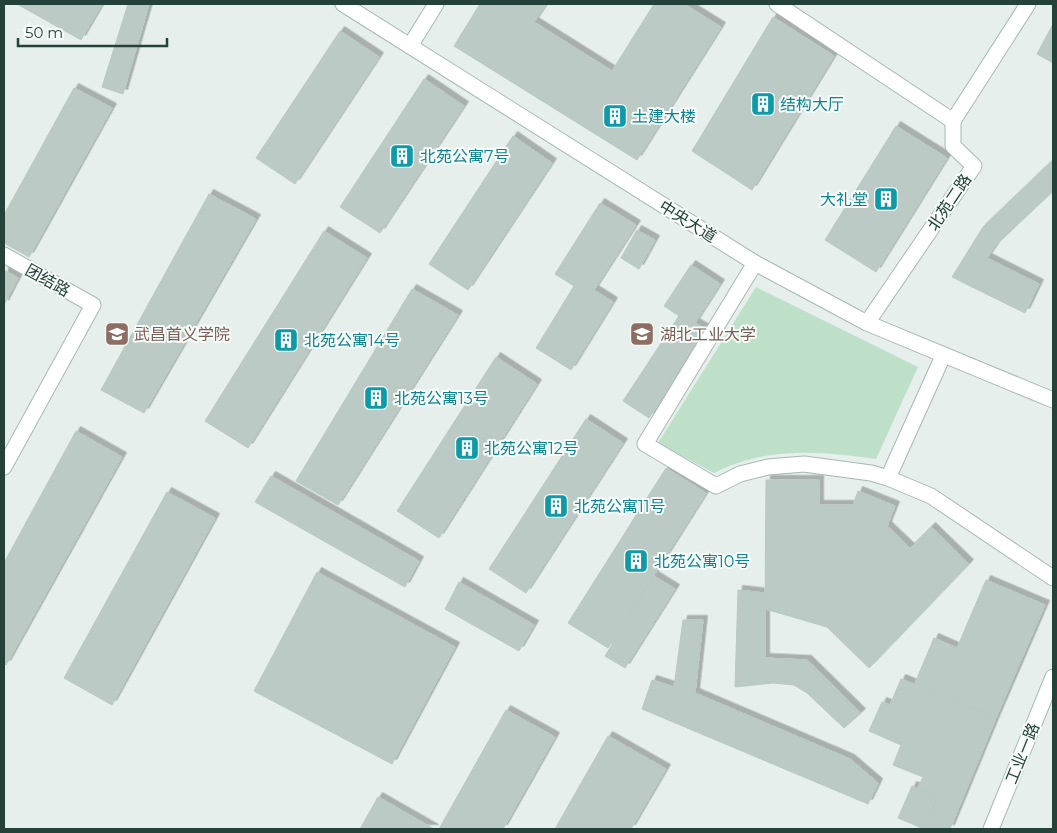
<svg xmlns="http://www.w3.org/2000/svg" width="1057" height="833" viewBox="0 0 1057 833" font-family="Montserrat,'Noto Sans SC',sans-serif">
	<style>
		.green { fill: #bfe0c8 }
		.building { fill: #bbcac4; stroke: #b8c9c2; filter: url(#shadow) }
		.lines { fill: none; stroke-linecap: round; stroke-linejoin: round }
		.minor-casing { stroke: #a8b8b2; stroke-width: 17 }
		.minor { stroke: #fff; stroke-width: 15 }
		.labels { text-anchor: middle; stroke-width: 4; stroke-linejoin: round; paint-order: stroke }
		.culture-label { font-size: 16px; fill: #0d838f; stroke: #f7fbf9; text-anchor: start }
		.street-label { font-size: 16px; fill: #24423a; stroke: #f7fbf9 }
		.education-label { font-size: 16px; fill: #785e54; stroke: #f7fbf9; text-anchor: start }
	</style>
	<defs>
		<filter id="shadow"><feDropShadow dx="4.5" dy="-4.5" stdDeviation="0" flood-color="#0004"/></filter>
	</defs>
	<rect width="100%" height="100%" fill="#e6efeb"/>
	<path class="green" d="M756 287 918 367 876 459C820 451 767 446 714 473L658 443Z"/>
	<g class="building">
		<polygon points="17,4 102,4 81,40"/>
		<polygon points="128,4 149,4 123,94 102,87"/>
		<polygon points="480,4 546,4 534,22 612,71 654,4 684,4 721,27 637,160 454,46"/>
		<polygon points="773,17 834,56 752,190 692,151"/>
		<polygon points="1053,24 1053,63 1037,54"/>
		<polygon points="340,31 379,57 295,184 256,158"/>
		<polygon points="424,79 464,106 380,233 340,207"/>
		<polygon points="74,88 112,108 29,257 4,243 4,215"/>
		<polygon points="896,126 947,158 876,272 825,240"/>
		<polygon points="513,136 552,163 468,290 429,264"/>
		<polygon points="1053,160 1053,191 996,245 987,258 972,287 952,277 983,227"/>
		<polygon points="209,194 256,219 144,413 101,390"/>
		<polygon points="600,203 636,225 594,290 613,302 571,370 536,348 574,286 555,274"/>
		<polygon points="637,230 655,240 639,269 621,258"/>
		<polygon points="324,231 367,258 248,448 205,421"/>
		<polygon points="987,258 1039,284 1025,313 972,287"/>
		<polygon points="691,265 720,284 695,323 707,330 649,418 623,401 679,316 664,306"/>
		<polygon points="4,270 18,278 4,305"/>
		<polygon points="412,289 458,315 338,505 296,481"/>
		<polygon points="496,357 537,384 439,538 397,511"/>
		<polygon points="586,419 623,443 526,593 489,569"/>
		<polygon points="76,431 122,457 6,665 4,664 4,563"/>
		<polygon points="666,468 706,493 608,648 568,623"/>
		<polygon points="271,476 419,561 405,587 255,502"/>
		<polygon points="766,480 819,480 819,505 853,505 858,491 895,506 887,526 910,548 931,527 969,564 869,668 827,627 765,609"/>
		<polygon points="167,492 215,518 112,705 64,678"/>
		<polygon points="317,572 455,647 392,764 254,691"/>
		<polygon points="654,576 675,589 625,668 605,656"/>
		<polygon points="986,580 1045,605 996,718 915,683 934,638 957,648"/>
		<polygon points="459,582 534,625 519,651 445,609"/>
		<polygon points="738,590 765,593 765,658 807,660 861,713 844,728 807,693 794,685 773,683 735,687"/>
		<polygon points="683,620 703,620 695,693 850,759 878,783 868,804 642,709 652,680 674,687"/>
		<polygon points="901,679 996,718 950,829 924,829 937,796 918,788 923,777 893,765 901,745 869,731 882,702 890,705"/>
		<polygon points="506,710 555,737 503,829 439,829"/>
		<polygon points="608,736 666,769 631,829 555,829"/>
		<polygon points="912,786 937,796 924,829 898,818"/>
		<polygon points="378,797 434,829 360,829"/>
	</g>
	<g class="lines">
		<defs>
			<g id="minor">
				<polyline points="343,4 755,263 867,323 1053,400"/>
				<polyline points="777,4 953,121"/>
				<polyline points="410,46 436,4"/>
				<polyline points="4,255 93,305 4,467"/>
				<polyline points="755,263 645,444 716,486 740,474 768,467 804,464 871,473 888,478 931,496 1053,578"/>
				<polyline points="867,323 974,166 953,146 953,121 1028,4"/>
				<polyline points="888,478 943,356"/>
				<polyline points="991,829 1053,677"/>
			</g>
		</defs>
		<use href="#minor" class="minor-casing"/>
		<use href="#minor" class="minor"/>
	</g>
	<defs>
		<symbol id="building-square" viewBox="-11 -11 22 22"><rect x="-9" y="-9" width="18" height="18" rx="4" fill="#0f9aa8" stroke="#f7fbf9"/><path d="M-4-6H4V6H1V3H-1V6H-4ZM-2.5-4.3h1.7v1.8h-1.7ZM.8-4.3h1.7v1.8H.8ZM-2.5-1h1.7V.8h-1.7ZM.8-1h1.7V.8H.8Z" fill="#fff"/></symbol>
		<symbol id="university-square" viewBox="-11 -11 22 22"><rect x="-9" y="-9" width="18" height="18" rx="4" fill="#8d6e63" stroke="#f7fbf9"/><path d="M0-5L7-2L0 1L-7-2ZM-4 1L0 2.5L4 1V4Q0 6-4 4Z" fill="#fff"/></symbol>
	</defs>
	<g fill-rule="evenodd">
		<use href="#building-square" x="749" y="90" width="28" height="28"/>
		<use href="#building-square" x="601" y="102" width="28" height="28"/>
		<use href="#building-square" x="388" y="142" width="28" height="28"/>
		<use href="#building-square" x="872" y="185" width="28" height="28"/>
		<use href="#university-square" x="103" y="320" width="28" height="28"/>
		<use href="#university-square" x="628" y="320" width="28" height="28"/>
		<use href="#building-square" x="272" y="326" width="28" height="28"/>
		<use href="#building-square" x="362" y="384" width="28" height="28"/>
		<use href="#building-square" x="453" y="434" width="28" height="28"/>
		<use href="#building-square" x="542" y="492" width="28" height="28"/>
		<use href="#building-square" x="622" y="547" width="28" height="28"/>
	</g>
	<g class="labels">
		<g class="culture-label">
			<text x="780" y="110">结构大厅</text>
			<text x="632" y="122">土建大楼</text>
			<text x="420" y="162">北苑公寓7号</text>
			<text x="868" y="205" text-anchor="end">大礼堂</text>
			<text x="304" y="346">北苑公寓14号</text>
			<text x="394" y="404">北苑公寓13号</text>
			<text x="484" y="454">北苑公寓12号</text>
			<text x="574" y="512">北苑公寓11号</text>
			<text x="654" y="567">北苑公寓10号</text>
		</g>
		<g class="street-label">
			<text transform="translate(949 202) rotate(-56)" y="6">北苑二路</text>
			<text transform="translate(688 221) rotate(32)" y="6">中央大道</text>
			<text transform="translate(48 280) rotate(29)" y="6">团结路</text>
			<text transform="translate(1022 753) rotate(-68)" y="6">工业一路</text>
		</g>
		<g class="education-label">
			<text x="134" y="340">武昌首义学院</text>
			<text x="660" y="340">湖北工业大学</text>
		</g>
	</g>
	<rect width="1057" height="833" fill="none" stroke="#24423a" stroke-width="10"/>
	<path d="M18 38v8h149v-8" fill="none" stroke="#24423a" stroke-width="2.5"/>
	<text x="25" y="38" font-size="15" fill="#24423a" stroke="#f7fbf9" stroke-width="4" paint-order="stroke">50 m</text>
</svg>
